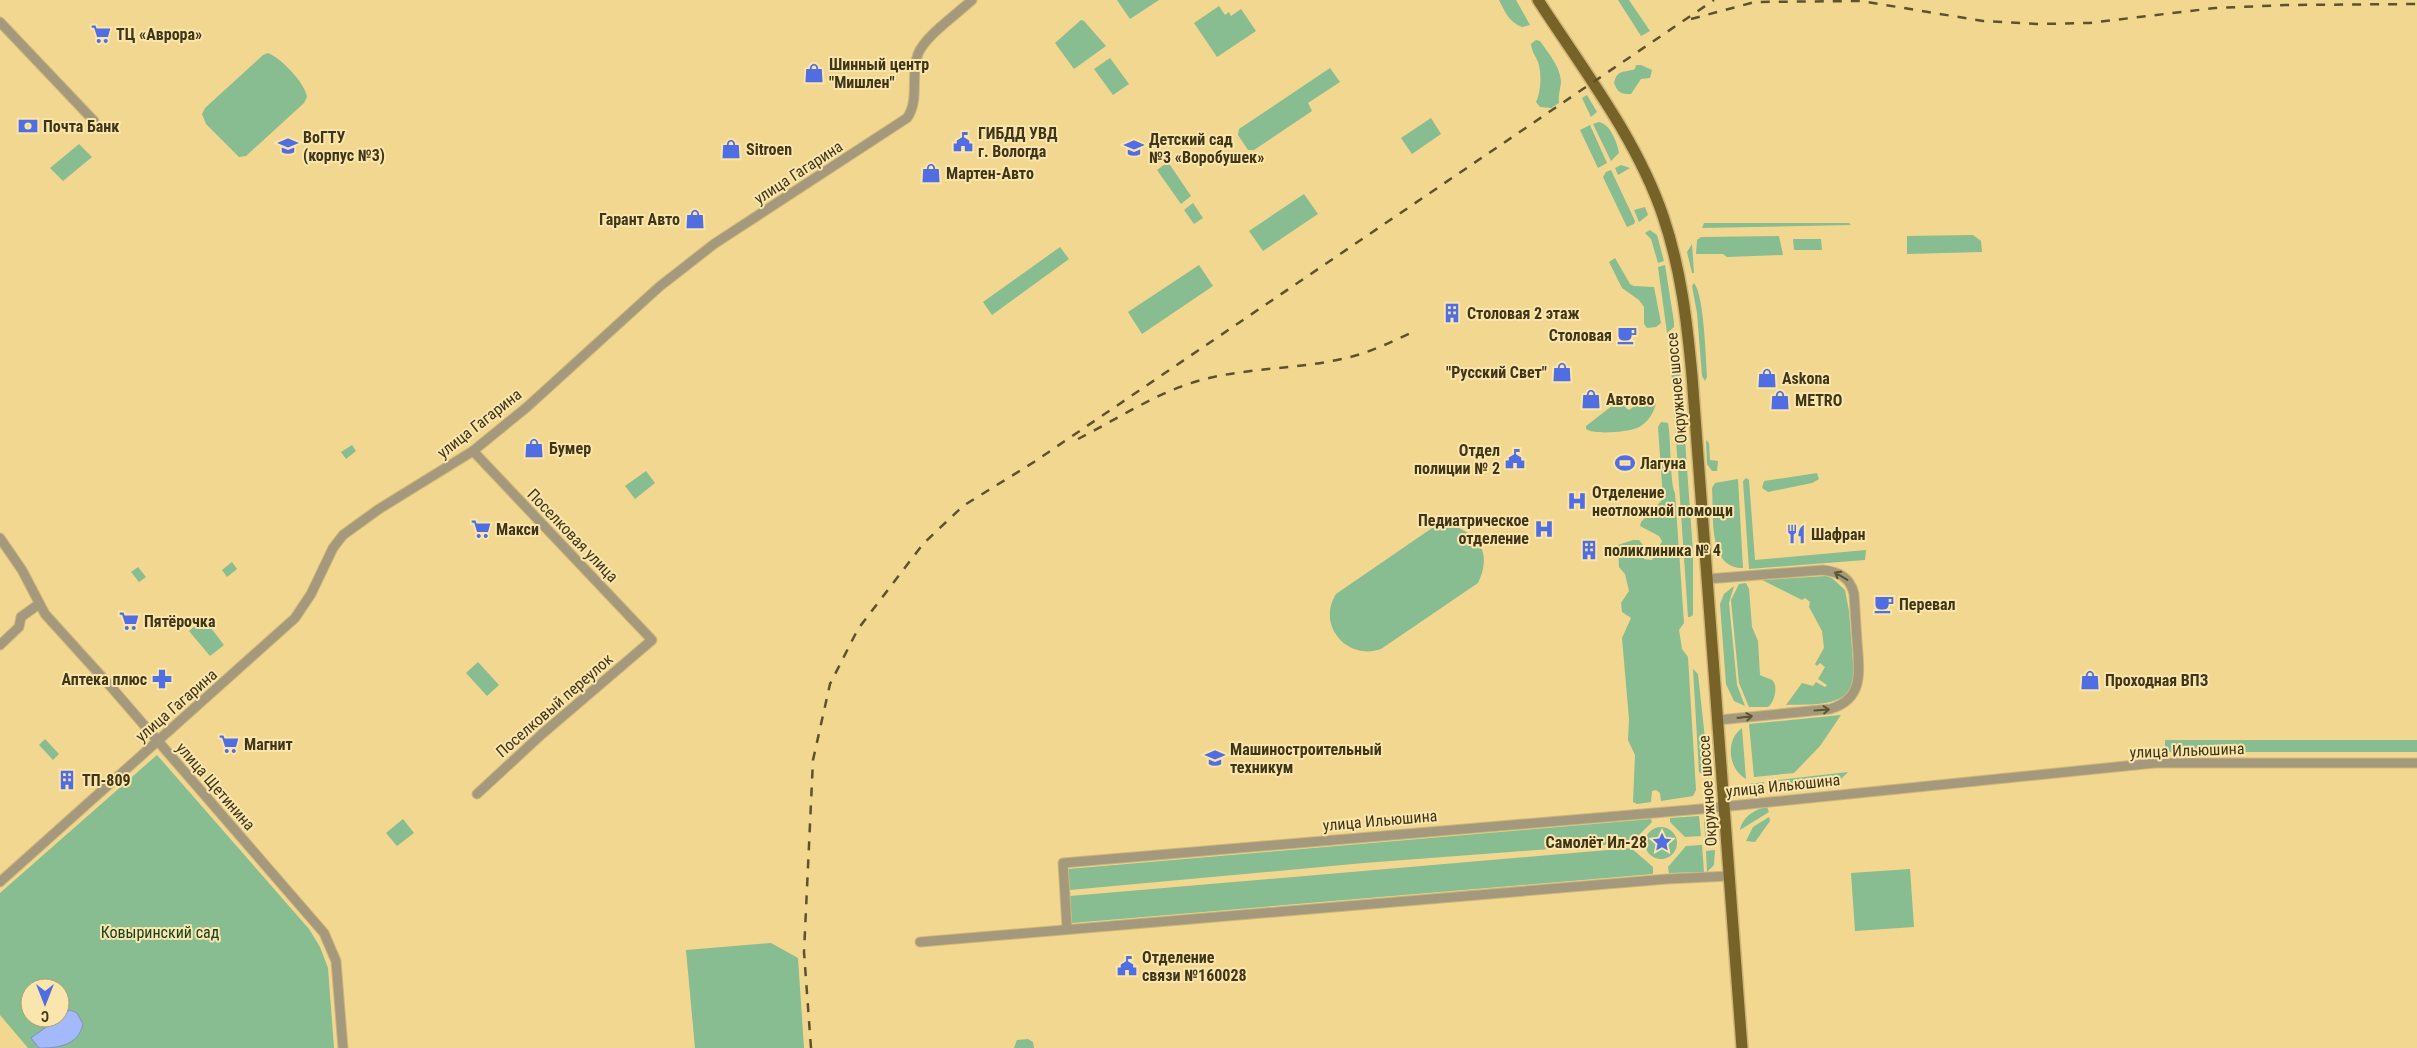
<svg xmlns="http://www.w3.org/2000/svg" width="2417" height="1048" viewBox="0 0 2417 1048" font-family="'Roboto Condensed',sans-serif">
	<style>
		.green { fill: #88bc91; fill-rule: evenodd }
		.water { fill: #a3b9fb; stroke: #8591b7 }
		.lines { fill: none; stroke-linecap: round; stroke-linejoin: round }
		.minor-casing { stroke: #ceb778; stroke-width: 11 }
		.major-casing { stroke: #ceb778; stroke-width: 14 }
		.minor { stroke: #a4997c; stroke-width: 9 }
		.major { stroke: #776228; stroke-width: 11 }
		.rail { stroke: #5e512c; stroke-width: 2.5; stroke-dasharray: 9 9; stroke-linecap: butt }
		.oneway { stroke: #5d5335 }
		.labels { text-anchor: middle; stroke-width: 4; stroke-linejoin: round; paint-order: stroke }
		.poi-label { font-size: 16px; font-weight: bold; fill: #3f3517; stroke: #fae5ad; text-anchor: start }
		.street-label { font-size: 16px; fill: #3f3517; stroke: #fae5ad }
		.park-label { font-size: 16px; fill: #134120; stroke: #fae5ad }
	</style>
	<rect width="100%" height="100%" fill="#f2d790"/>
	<g class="green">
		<polygon points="1117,0 1159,0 1130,19"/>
		<path d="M1499 0H1516L1530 25 1522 27C1509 22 1505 12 1499 0Z"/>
		<polygon points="1618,0 1629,0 1650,31 1641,36"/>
		<polygon points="1219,6 1225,15 1229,12 1231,16 1241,9 1256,31 1217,57 1194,23"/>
		<polygon points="1081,20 1084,21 1106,46 1074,69 1055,43"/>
		<path d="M1536 40 1540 41C1548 53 1561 67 1561 83 1560 90 1558 96 1559 103L1551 108 1540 107 1536 102C1541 92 1542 74 1538 62 1535 55 1532 52 1531 44Z"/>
		<path d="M268 53C281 58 305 83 307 97L304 103 246 156 239 157 206 124 202 114 205 108 263 55Z"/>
		<polygon points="1110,58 1129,84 1113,95 1094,69"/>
		<path d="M1636 65H1641L1652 70 1650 78 1641 79 1631 94C1621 94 1618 93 1614 83 1617 69 1624 73 1635 69Z"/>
		<polygon points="1330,68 1340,82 1308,103 1312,111 1254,150 1248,150 1238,135 1239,129"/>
		<polygon points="1587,95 1597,112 1591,117 1582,98"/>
		<polygon points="1431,118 1441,134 1412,154 1401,138"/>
		<path d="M1599 122C1610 124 1617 142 1619 153L1611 161 1593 124Z"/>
		<polygon points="1590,125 1607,163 1598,168 1580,130"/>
		<polygon points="79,144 92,157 63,181 50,168"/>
		<polygon points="1168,162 1191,196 1181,204 1157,170"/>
		<polygon points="1621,165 1630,168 1618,175 1615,168"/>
		<polygon points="1611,170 1635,221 1634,224 1627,227 1603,177 1606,172"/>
		<polygon points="1304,194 1318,214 1263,251 1249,231"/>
		<polygon points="1193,203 1203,218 1194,224 1184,210"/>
		<polygon points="1645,207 1648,215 1639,222 1634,210"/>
		<polygon points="1704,223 1849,223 1851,225 1702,228"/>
		<polygon points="1650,230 1657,235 1664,261 1658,263 1651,239 1645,233"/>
		<polygon points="1973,235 1981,241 1982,252 1907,254 1907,236"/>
		<polygon points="1779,236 1783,255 1727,257 1723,254 1696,254 1697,240 1701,237"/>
		<polygon points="1793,239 1821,239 1822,250 1794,250"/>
		<polygon points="1692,244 1694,273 1692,273 1687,252"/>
		<polygon points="1060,247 1069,259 992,315 983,302"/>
		<polygon points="1615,258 1630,284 1634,286 1654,287 1661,323 1656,327 1647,328 1644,324 1644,307 1639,300 1622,288 1609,262"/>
		<polygon points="1199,265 1213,286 1142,334 1128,312"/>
		<polygon points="1665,265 1674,322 1674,327 1667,333 1658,267"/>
		<path d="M1694 283C1704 294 1706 360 1707 377L1705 381 1702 376 1697 313 1692 286Z"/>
		<polygon points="1670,351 1679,356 1693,552 1693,615 1690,617 1688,617"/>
		<path d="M1649 396 1653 397 1656 403C1654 413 1647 424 1637 428 1627 432 1594 435 1586 429V426L1617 402 1625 403 1626 408 1629 410Z"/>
		<path d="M1661 422 1668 423C1671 438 1670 485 1675 493L1684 623 1679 630 1682 649 1688 657 1696 790 1693 796 1661 801 1660 793 1656 790 1652 791 1651 802 1637 804 1633 802 1635 755 1628 740 1629 719 1622 638 1631 618 1622 612 1621 603 1629 591 1625 574 1619 567 1618 545 1633 540H1639L1643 545 1644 559 1652 560 1657 552 1656 547 1660 545 1662 541 1659 536 1640 526 1641 522 1663 499 1658 427Z"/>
		<polygon points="1706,440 1709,443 1710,460 1718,461 1717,471 1712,471 1707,464"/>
		<polygon points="352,445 356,451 346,459 341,452"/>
		<polygon points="646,471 655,483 635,499 625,486"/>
		<polygon points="1817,473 1819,479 1812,483 1768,492 1762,488 1764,481"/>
		<polygon points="1746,478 1749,480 1755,560 1866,550 1865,560 1749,569 1743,481"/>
		<path d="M1738 479 1743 568C1707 569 1714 514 1712 488L1715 483Z"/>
		<path d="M1448 524C1478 533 1493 552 1478 583L1381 649C1348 661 1316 626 1336 594L1435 526Z"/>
		<polygon points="232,562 237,569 227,577 222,570"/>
		<polygon points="138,567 146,577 139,582 131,572"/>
		<path d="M1826 576 1832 578 1845 590 1849 611 1854 675C1853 679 1852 683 1851 687 1842 708 1804 704 1786 705L1802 683 1813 686 1816 682 1825 687 1827 685 1818 679 1825 667 1820 663 1817 666 1815 664 1824 648 1822 631 1809 607 1810 602 1805 598 1802 600 1762 580Z"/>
		<path d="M1746 583 1749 589 1752 627 1758 641 1760 675C1763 677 1769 678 1772 680 1779 686 1774 703 1768 707H1749L1739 683 1731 600 1739 584Z"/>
		<polygon points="1734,586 1729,603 1737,685 1745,706 1734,701 1726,684 1720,604 1724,594"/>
		<polygon points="204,619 224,645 210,656 189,631"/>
		<polygon points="478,662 499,685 487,696 466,673"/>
		<polygon points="1693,669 1698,674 1707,757 1706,776 1699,772"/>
		<polygon points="1841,715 1820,746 1794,773 1754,777 1749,724"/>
		<path d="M1742 728 1746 779C1728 769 1725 740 1742 728Z"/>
		<polygon points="45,739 59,754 53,760 39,745"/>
		<rect x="2165" y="740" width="252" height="12"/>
		<path d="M157 755 309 929 320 947 328 968 334 1048H28L0 1015V893ZM30 988H60V1018H30Z"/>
		<polygon points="1848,772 1834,786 1770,791 1768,781"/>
		<polygon points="1764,782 1765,792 1754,790 1748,784"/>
		<path d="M1767 807 1769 812 1740 830C1742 817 1755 809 1767 807Z"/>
		<polygon points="1699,816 1701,836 1685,837 1670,822 1670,818"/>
		<polygon points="1769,817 1770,821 1755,842 1746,841 1753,827"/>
		<polygon points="403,819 414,833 397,846 386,833"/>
		<polygon points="1651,819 1652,822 1633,841 1629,843 1364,863 1070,890 1068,869"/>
		<polygon points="1704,819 1713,829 1713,846 1706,847"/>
		<circle cx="1661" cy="843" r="16"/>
		<polygon points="1702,845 1704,872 1669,873 1668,867 1686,846"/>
		<polygon points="1631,848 1653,867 1653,874 1072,923 1070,896"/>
		<polygon points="1715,850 1714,865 1707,872 1706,851"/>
		<polygon points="1910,869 1914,927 1855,931 1851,873"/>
		<polygon points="771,943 798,958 804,1048 695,1048 686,950"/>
		<polygon points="1028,1039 1033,1042 1034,1048 1014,1048 1017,1040"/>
	</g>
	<path class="water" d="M70 1010 77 1013 83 1024C78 1046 58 1048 39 1048L31 1038Z"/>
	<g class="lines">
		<defs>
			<g id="minor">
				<polyline points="0,22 94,121"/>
				<polyline points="473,451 652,640 542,734 477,794"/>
				<polyline points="0,538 22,570 45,614 112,688 324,933 336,961 343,1048"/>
				<path d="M1707 579 1823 570C1839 572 1850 577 1854 594 1855 609 1856 625 1857 641 1859 670 1865 699 1830 709L1718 720"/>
				<polyline points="0,645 19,627 21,617 39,604"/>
				<path d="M0 882 295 618 311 594 333 548 343 535 379 509 473 451 527 407 659 287 714 244 907 118C920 100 910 75 918 54 925 36 957 14 972 0"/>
				<polyline points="1067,928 1063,863 1701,809 2155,763 2417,763"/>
				<polyline points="920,942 1667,879 1729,876"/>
			</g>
			<path id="major" d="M1538 0C1582 68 1637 139 1663 216 1681 269 1687 322 1692 376L1742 1048"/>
		</defs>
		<use href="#minor" class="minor-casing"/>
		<use href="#major" class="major-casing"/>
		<use href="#minor" class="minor"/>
		<use href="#major" class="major"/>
		<g class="rail">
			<polyline points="1691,19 1755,2 1861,1 1983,21 2037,24 2089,23 2215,8 2286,5 2417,4"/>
			<path d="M1078 439C1119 418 1161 390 1205 379 1249 368 1293 369 1337 360 1365 355 1389 343 1415 331"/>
			<polyline points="811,1048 804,952 813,760 830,684 858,629 923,544 963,506 1034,462 1714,0"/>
		</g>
	</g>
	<defs><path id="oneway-shaft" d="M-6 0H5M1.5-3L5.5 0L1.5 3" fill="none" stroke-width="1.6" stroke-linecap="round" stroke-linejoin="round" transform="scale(1.25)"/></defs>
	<g class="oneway">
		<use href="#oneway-shaft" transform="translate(1841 576) rotate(-149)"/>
		<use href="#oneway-shaft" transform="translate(1822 710) rotate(-4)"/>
		<use href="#oneway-shaft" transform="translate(1745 717) rotate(-7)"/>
	</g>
	<defs>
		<symbol id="supermarket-bare" viewBox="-9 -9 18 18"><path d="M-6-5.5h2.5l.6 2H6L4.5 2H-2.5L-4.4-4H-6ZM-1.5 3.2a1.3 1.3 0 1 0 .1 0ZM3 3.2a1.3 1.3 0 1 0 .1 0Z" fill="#516de2" stroke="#fae5ad" stroke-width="2.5" paint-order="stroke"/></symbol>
		<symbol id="shop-bare" viewBox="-9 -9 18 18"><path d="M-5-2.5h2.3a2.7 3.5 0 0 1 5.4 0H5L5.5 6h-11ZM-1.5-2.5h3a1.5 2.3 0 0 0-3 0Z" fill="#516de2" stroke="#fae5ad" stroke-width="2.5" paint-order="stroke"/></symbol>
		<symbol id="bank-bare" viewBox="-9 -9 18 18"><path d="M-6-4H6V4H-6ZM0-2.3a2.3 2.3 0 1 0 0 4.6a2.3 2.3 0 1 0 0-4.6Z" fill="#516de2" stroke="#fae5ad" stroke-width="2.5" paint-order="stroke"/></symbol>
		<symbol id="civic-bare" viewBox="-9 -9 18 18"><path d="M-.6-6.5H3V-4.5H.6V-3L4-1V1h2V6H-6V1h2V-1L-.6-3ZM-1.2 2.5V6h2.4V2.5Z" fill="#516de2" stroke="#fae5ad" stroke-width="2.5" paint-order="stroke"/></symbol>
		<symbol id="university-bare" viewBox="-9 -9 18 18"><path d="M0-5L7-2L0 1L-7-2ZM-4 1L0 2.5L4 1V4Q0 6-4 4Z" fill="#516de2" stroke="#fae5ad" stroke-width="2.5" paint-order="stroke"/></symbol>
		<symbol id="school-bare" viewBox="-9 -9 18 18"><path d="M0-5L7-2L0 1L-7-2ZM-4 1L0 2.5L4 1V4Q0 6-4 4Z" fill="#516de2" stroke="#fae5ad" stroke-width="2.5" paint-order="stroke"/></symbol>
		<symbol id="building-bare" viewBox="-9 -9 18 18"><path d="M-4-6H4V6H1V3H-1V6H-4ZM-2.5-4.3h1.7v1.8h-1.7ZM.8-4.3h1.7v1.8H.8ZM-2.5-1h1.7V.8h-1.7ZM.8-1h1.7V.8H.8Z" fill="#516de2" stroke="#fae5ad" stroke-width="2.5" paint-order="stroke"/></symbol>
		<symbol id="cafe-bare" viewBox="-9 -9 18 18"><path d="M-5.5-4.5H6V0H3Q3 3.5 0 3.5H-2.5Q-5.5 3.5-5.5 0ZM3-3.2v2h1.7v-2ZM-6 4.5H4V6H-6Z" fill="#516de2" stroke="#fae5ad" stroke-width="2.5" paint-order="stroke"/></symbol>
		<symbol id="stadium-bare" viewBox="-9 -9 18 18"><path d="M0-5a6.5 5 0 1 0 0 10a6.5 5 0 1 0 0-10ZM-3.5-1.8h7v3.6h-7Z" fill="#516de2" stroke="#fae5ad" stroke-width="2.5" paint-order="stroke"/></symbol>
		<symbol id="hospital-bare" viewBox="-9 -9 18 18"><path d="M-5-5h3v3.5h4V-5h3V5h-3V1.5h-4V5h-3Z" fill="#516de2" stroke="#fae5ad" stroke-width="2.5" paint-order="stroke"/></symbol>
		<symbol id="restaurant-bare" viewBox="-9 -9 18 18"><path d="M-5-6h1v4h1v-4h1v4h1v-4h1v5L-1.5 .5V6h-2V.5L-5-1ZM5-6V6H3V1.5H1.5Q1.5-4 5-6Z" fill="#516de2" stroke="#fae5ad" stroke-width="2.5" paint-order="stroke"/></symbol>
		<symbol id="pharmacy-bare" viewBox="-9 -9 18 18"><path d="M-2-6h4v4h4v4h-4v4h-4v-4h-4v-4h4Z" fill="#516de2" stroke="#fae5ad" stroke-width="2.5" paint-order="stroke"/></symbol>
		<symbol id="sight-bare" viewBox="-9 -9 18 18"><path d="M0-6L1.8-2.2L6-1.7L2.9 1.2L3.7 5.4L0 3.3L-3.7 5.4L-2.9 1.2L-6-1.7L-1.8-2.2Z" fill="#516de2" stroke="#fae5ad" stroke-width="2.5" paint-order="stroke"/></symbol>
	</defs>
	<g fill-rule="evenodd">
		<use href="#supermarket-bare" x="87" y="20" width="28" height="28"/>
		<use href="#shop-bare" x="800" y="59" width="28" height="28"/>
		<use href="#bank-bare" x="14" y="112" width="28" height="28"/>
		<use href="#civic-bare" x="949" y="128" width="28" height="28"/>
		<use href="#university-bare" x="274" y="132" width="28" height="28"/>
		<use href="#school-bare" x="1120" y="134" width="28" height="28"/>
		<use href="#shop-bare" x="717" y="135" width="28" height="28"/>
		<use href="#shop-bare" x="917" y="159" width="28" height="28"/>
		<use href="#shop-bare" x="681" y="205" width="28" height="28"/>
		<use href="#building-bare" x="1438" y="299" width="28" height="28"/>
		<use href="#cafe-bare" x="1613" y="321" width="28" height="28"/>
		<use href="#shop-bare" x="1548" y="358" width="28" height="28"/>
		<use href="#shop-bare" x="1753" y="364" width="28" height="28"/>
		<use href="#shop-bare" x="1577" y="385" width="28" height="28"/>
		<use href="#shop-bare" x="1766" y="386" width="28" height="28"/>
		<use href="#shop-bare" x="520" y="434" width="28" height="28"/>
		<use href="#civic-bare" x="1501" y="445" width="28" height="28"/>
		<use href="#stadium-bare" x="1611" y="449" width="28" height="28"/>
		<use href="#hospital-bare" x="1563" y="487" width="28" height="28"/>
		<use href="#supermarket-bare" x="467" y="515" width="28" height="28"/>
		<use href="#hospital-bare" x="1530" y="515" width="28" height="28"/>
		<use href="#restaurant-bare" x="1782" y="520" width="28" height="28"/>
		<use href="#building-bare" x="1575" y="536" width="28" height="28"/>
		<use href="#cafe-bare" x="1870" y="590" width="28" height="28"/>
		<use href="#supermarket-bare" x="115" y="607" width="28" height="28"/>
		<use href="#pharmacy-bare" x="148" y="665" width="28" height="28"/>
		<use href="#shop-bare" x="2076" y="666" width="28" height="28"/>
		<use href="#supermarket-bare" x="215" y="730" width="28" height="28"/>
		<use href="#school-bare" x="1201" y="744" width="28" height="28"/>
		<use href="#building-bare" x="53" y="766" width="28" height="28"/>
		<use href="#sight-bare" x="1648" y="828" width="28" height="28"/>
		<use href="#civic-bare" x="1113" y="952" width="28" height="28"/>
	</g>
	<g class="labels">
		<g class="poi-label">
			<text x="116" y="40">ТЦ «Аврора»</text>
			<text x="829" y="70">Шинный центр<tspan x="829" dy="18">"Мишлен"</tspan></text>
			<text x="43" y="132">Почта Банк</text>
			<text x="978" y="139">ГИБДД УВД<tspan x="978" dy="18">г. Вологда</tspan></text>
			<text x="303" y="143">ВоГТУ<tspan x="303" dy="18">(корпус №3)</tspan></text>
			<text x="1149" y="145">Детский сад<tspan x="1149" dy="18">№3 «Воробушек»</tspan></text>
			<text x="746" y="155">Sitroen</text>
			<text x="946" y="179">Мартен-Авто</text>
			<text x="680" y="225" text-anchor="end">Гарант Авто</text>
			<text x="1467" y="319">Столовая 2 этаж</text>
			<text x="1612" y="341" text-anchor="end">Столовая</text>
			<text x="1547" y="378" text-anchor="end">"Русский Свет"</text>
			<text x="1782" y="384">Askona</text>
			<text x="1606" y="405">Автово</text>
			<text x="1795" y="406">METRO</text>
			<text x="549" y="454">Бумер</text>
			<text x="1500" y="456" text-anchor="end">Отдел<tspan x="1500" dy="18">полиции № 2</tspan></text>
			<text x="1640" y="469">Лагуна</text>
			<text x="1592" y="498">Отделение<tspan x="1592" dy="18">неотложной помощи</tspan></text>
			<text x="1529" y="526" text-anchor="end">Педиатрическое<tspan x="1529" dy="18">отделение</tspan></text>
			<text x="496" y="535">Макси</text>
			<text x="1811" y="540">Шафран</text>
			<text x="1604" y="556">поликлиника № 4</text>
			<text x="1899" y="610">Перевал</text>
			<text x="144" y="627">Пятёрочка</text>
			<text x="147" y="685" text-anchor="end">Аптека плюс</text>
			<text x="2105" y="686">Проходная ВПЗ</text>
			<text x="244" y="750">Магнит</text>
			<text x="1230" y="755">Машиностроительный<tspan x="1230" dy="18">техникум</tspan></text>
			<text x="82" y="786">ТП-809</text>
			<text x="1647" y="848" text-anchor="end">Самолёт Ил-28</text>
			<text x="1142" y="963">Отделение<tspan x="1142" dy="18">связи №160028</tspan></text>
		</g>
		<g class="street-label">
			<text transform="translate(798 172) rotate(-33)" y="6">улица Гагарина</text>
			<text transform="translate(1676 388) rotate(-95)" y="6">Окружное шоссе</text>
			<text transform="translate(479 423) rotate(-38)" y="6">улица Гагарина</text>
			<text transform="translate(573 535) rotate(46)" y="6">Поселковая улица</text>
			<text transform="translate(176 705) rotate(-41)" y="6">улица Гагарина</text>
			<text transform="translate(554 705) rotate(-41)" y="6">Поселковый переулок</text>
			<text transform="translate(2187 750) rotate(-2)" y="6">улица Ильюшина</text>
			<text transform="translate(1783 785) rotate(-6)" y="6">улица Ильюшина</text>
			<text transform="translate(216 786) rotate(49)" y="6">улица Щетинина</text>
			<text transform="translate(1707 791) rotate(-94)" y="6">Окружное шоссе</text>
			<text transform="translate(1380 820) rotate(-5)" y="6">улица Ильюшина</text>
		</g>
		<g class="park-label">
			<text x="160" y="938">Ковыринский сад</text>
		</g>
	</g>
	<g transform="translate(45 1003) rotate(180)"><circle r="24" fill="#fae5ad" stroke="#af9f71"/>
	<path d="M0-4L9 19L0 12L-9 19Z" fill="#516de2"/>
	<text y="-8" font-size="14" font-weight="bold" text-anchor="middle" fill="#3f3517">С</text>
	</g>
</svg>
